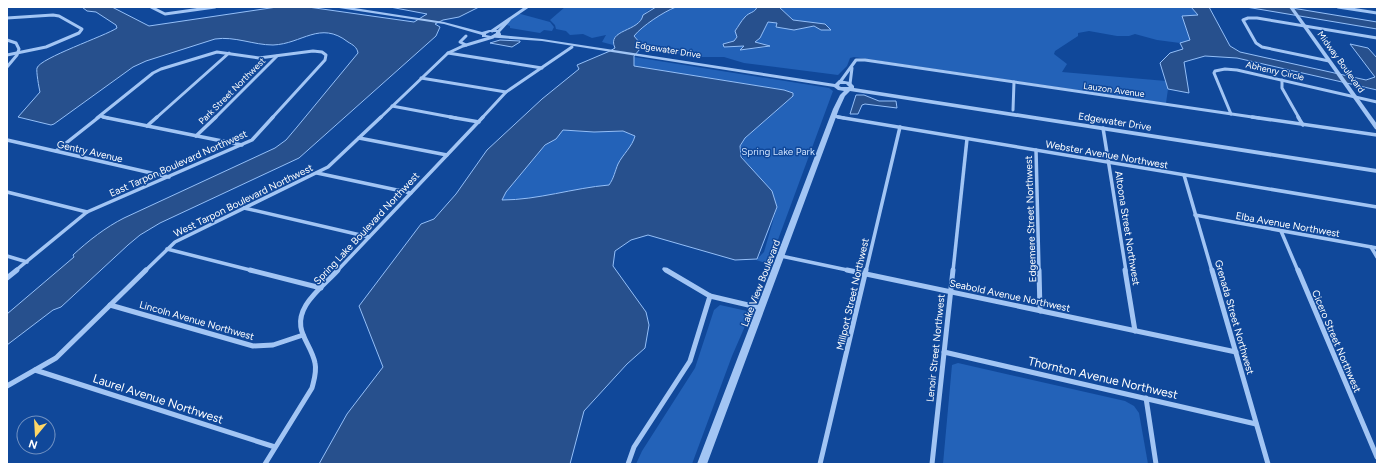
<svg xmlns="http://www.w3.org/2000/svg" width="1384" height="471" viewBox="0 0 1384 471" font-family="Figtree,sans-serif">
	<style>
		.green { fill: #2362b8 }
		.water { fill: #27508d; stroke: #94bff8; fill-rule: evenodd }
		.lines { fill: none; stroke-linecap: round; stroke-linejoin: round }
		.minor-far2 { stroke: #a2c5f4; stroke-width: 3 }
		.minor-far1 { stroke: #a2c5f4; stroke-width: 3.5 }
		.minor { stroke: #a2c5f4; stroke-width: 5 }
		.tertiary { fill: #a2c5f4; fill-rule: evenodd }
		.labels { text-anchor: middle; stroke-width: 3; stroke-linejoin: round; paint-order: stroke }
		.far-street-label { font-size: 9px; fill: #fff; stroke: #10489a }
		.street-label { font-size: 10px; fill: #fff; stroke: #10489a }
		.park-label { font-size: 10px; fill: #cbe0fe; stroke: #10489a }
		.near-street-label { font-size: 12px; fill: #fff; stroke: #10489a }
	</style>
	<rect width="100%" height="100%" fill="#10489a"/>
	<g class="green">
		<polygon points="565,7 656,7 647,11 642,21 635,27 625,31 614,38 613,45 602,42 606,35 592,38 583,34 570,35 566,31 556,29 555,25 550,20"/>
		<path d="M676 7H757C755 15 731 22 738 37L734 41 729 42 725 47 745 46 741 50 769 47 754 42 760 38 768 22H777L776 27 794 29 814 26 821 30H831L824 24 793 20 779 7H1191L1198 15 1191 40 1180 43 1157 40 1135 34 1129 36H1117L1089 31 1078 33V36L1055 51 1054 54 1067 64 1062 72 1166 81 1168 89 1166 103 854 57 850 58 847 66 838 75 744 63 724 57H700L653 49H640V43L634 36C642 26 663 12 676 7Z"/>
		<polygon points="517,13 550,22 554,27 552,31 544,30 540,33 510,28 510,26 507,25 509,20"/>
		<polygon points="634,57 829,88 833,91 769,264 756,260 764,252 777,207 772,191 744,160 739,149 745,138 793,96 793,93 784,90 634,66"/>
		<path d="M563 130 594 132 623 131 635 136C633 147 624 154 619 164 615 171 614 178 609 185 573 188 538 200 502 200L506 192 541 150C548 142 556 139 563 130Z"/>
		<polygon points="720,305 747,311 750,313 749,317 732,356 692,464 636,464 642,451 695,368 714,310"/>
		<polygon points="958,363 1125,401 1134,406 1139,413 1148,464 943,464 952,365"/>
	</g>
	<g class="water">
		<path d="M82 7H112L149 26 277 7H308L414 22 427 14 390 7H479L459 17 443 20 435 24 440 27 436 36 299 158 160 223 140 235 128 245 61 307 53 310 7 345V314L74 257 73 255C88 241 106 227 124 218L275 148 286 140 297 127 358 53C357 47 353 45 348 42 320 20 302 44 273 45 253 45 235 36 215 39L146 61 133 67 54 124 51 125 18 117 40 92C39 88 36 71 37 68 40 58 105 36 117 28L116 25 96 12 87 11Z"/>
		<path d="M656 7H676C663 12 642 26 634 36L640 43V49L634 56V66L784 90 793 93V96L745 138 740 146 741 157 772 191 777 207 757 259 735 260 648 235 631 240 615 251 613 266 646 312 649 325 645 348 627 364 584 411 570 464H319L347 414 383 367 359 306 421 224 434 219 456 194 487 150 542 99 579 69 577 65 610 51 615 48C606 29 640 32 643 15ZM563 130 594 132 623 131 635 136C632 147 623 154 618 164 615 171 614 178 609 185 573 188 538 200 502 200L506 192 545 145 556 139Z"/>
		<path d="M757 7H779L793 20 825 24 831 30H821L814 26 794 30 776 27 777 23 768 22 760 38 755 42 770 46 740 50 744 46 724 47 723 44 734 41 737 37 735 31C738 27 741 21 745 17 749 12 755 13 757 7Z"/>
		<polygon points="1191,7 1209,7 1230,46 1240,52 1366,80 1375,77 1350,44 1368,48 1377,58 1377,90 1237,58 1205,56 1184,62 1189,93 1168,89 1160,63 1170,53 1183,49 1180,43 1190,40 1182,16 1198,15"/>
		<polygon points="1246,7 1286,7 1377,22 1377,29"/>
		<polygon points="500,40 520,41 520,42 512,47 490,43"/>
		<polygon points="856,95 864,95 879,101 896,101 897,108 865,104 862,105 858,114 850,114"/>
	</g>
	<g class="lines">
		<g class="minor-far2">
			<polyline points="151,7 165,14 215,7"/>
			<polyline points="1338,7 1377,13"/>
			<polyline points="7,18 53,15 59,16 82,29 79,33 46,47 7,55"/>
			<polyline points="492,31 527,7"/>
			<polyline points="498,32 509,20"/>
			<polyline points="466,36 460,42 466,45"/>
			<polyline points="7,40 16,43 19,49 17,55 7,67"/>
			<polyline points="448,53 542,68"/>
			<polyline points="1329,61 1262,47 1256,43 1243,20 1248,18 1257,18 1377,38"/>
			<polyline points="421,78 506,92"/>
			<polyline points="1282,80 1282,88 1299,118"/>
			<polyline points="840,82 856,60 865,60 1259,118"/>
			<polyline points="850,84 852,68"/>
			<polyline points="392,106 456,118"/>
			<polyline points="1013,110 1014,82"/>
			<polyline points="1231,114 1214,73 1215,71 1225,69 1237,70 1377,102"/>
			<polyline points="100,116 108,118"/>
			<polyline points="834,116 844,118"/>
			<polyline points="97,118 153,73 161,69 217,52 259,58 313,51 322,52 326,55 325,60 272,118"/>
			<polyline points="156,118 229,53"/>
			<polyline points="215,118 277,56"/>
			<polyline points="380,118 448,53 463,46 493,37"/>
			<polyline points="482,118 506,92 572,47"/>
		</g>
		<g class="minor-far1">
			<polyline points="103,117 242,145"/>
			<polyline points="450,117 479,122"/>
			<polyline points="838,117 1377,207"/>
			<polyline points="1252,117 1377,135"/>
			<polyline points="1298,117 1303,125"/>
			<polyline points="147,126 157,117"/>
			<polyline points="1103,128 1126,271"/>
			<polyline points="196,136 216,117"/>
			<polyline points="359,138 447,155"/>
			<polyline points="7,140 169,177"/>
			<polyline points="1036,150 1039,271"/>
			<polyline points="56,151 99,117"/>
			<polyline points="317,173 411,193"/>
			<polyline points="1184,175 1212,271"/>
			<polyline points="7,192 87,212"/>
			<polyline points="244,208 369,237"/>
			<polyline points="1195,215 1377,248"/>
			<polyline points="1281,231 1298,271"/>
			<polyline points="1371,247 1377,257"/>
			<polyline points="167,249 254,271"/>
			<polyline points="7,256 27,262"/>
			<polyline points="781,256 852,271"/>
			<polyline points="664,269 667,271"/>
			<polyline points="15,271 87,212 252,140 273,117"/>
			<polyline points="145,271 175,242 328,167 381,117"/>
			<polyline points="337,271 483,117"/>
			<polyline points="866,271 900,127"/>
			<polyline points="953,271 967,139"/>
		</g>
		<g class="minor">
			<polyline points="250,270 321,288"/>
			<polyline points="666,270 710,296 761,308"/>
			<polyline points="847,270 1236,352"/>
			<polyline points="1039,270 1040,311"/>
			<polyline points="1125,270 1135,331"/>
			<polyline points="1212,270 1268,464"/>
			<polyline points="1298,270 1377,457"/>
			<polyline points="7,278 17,270"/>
			<polyline points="110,305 253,346 273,345 303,335"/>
			<polyline points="944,352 1256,424"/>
			<polyline points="35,370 275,447"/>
			<polyline points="7,386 56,358 146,270"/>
			<polyline points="1146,398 1156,464"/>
			<path d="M265 464 312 388C314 380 317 372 315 363 311 342 291 330 306 305 314 292 328 281 338 270"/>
			<polyline points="628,464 634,447 690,361 710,296"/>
			<polyline points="820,464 866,270"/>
			<polyline points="932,464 953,270"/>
		</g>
		<g class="tertiary">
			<path d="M337 7H348L444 22 482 32 489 30H499L501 34V35L542 39 835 84 839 80 850 82 854 86V88L1377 169V173L850 91 845 96 839 109 707 464H697L833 109 840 95 844 91 838 90 834 87 542 41 484 37H482V35L444 24 339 8ZM490 32H496V33L491 36 486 35V34ZM840 84H846L849 87H841L839 86Z"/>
			<polygon points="1289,7 1293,7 1377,124 1377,130 1375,129"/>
		</g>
	</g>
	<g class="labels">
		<g class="far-street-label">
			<text transform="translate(668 50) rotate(9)" y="3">Edgewater Drive</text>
			<text transform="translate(1341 62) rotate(54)" y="3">Midway Boulevard</text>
			<text transform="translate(1275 71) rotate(13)" y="3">Abhenry Circle</text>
			<text transform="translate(1114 90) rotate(8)" y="3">Lauzon Avenue</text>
			<text transform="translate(232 91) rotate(-45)" y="3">Park Street Northwest</text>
		</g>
		<g class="street-label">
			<text transform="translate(1115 121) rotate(9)" y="4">Edgewater Drive</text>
			<text transform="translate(90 151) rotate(13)" y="4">Gentry Avenue</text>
			<text transform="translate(1107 154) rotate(10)" y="4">Webster Avenue Northwest</text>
			<text transform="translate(178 163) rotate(-24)" y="4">East Tarpon Boulevard Northwest</text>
			<text transform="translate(243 200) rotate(-26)" y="4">West Tarpon Boulevard Northwest</text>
			<text transform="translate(1030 219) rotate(-92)" y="4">Edgemere Street Northwest</text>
			<text transform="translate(1288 224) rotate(10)" y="4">Elba Avenue Northwest</text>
			<text transform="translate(366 228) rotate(-47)" y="4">Spring Lake Boulevard Northwest</text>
			<text transform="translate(1128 228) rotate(81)" y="4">Altoona Street Northwest</text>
			<text transform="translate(760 283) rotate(-69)" y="4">Lake View Boulevard</text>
			<text transform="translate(852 294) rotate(-77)" y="4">Millport Street Northwest</text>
			<text transform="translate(1010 295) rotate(12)" y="4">Seabold Avenue Northwest</text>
			<text transform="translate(1235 317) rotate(74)" y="4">Grenada Street Northwest</text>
			<text transform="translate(197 320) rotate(16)" y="4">Lincoln Avenue Northwest</text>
			<text transform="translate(1337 341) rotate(67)" y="4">Cicero Street Northwest</text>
			<text transform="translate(935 348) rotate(-84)" y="4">Lenoir Street Northwest</text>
		</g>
		<g class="park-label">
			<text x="778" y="155">Spring Lake Park</text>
		</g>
		<g class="near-street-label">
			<text transform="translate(1103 378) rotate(13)" y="4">Thornton Avenue Northwest</text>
			<text transform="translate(158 399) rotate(18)" y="4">Laurel Avenue Northwest</text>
		</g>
	</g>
	<rect width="1384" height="471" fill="none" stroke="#ffffff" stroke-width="16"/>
	<g transform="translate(36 435) rotate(198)"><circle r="19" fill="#10489a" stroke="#7091c2"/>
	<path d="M0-3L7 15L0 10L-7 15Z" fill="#ffd766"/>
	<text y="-6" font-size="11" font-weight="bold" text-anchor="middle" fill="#ffffff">N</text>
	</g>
</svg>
